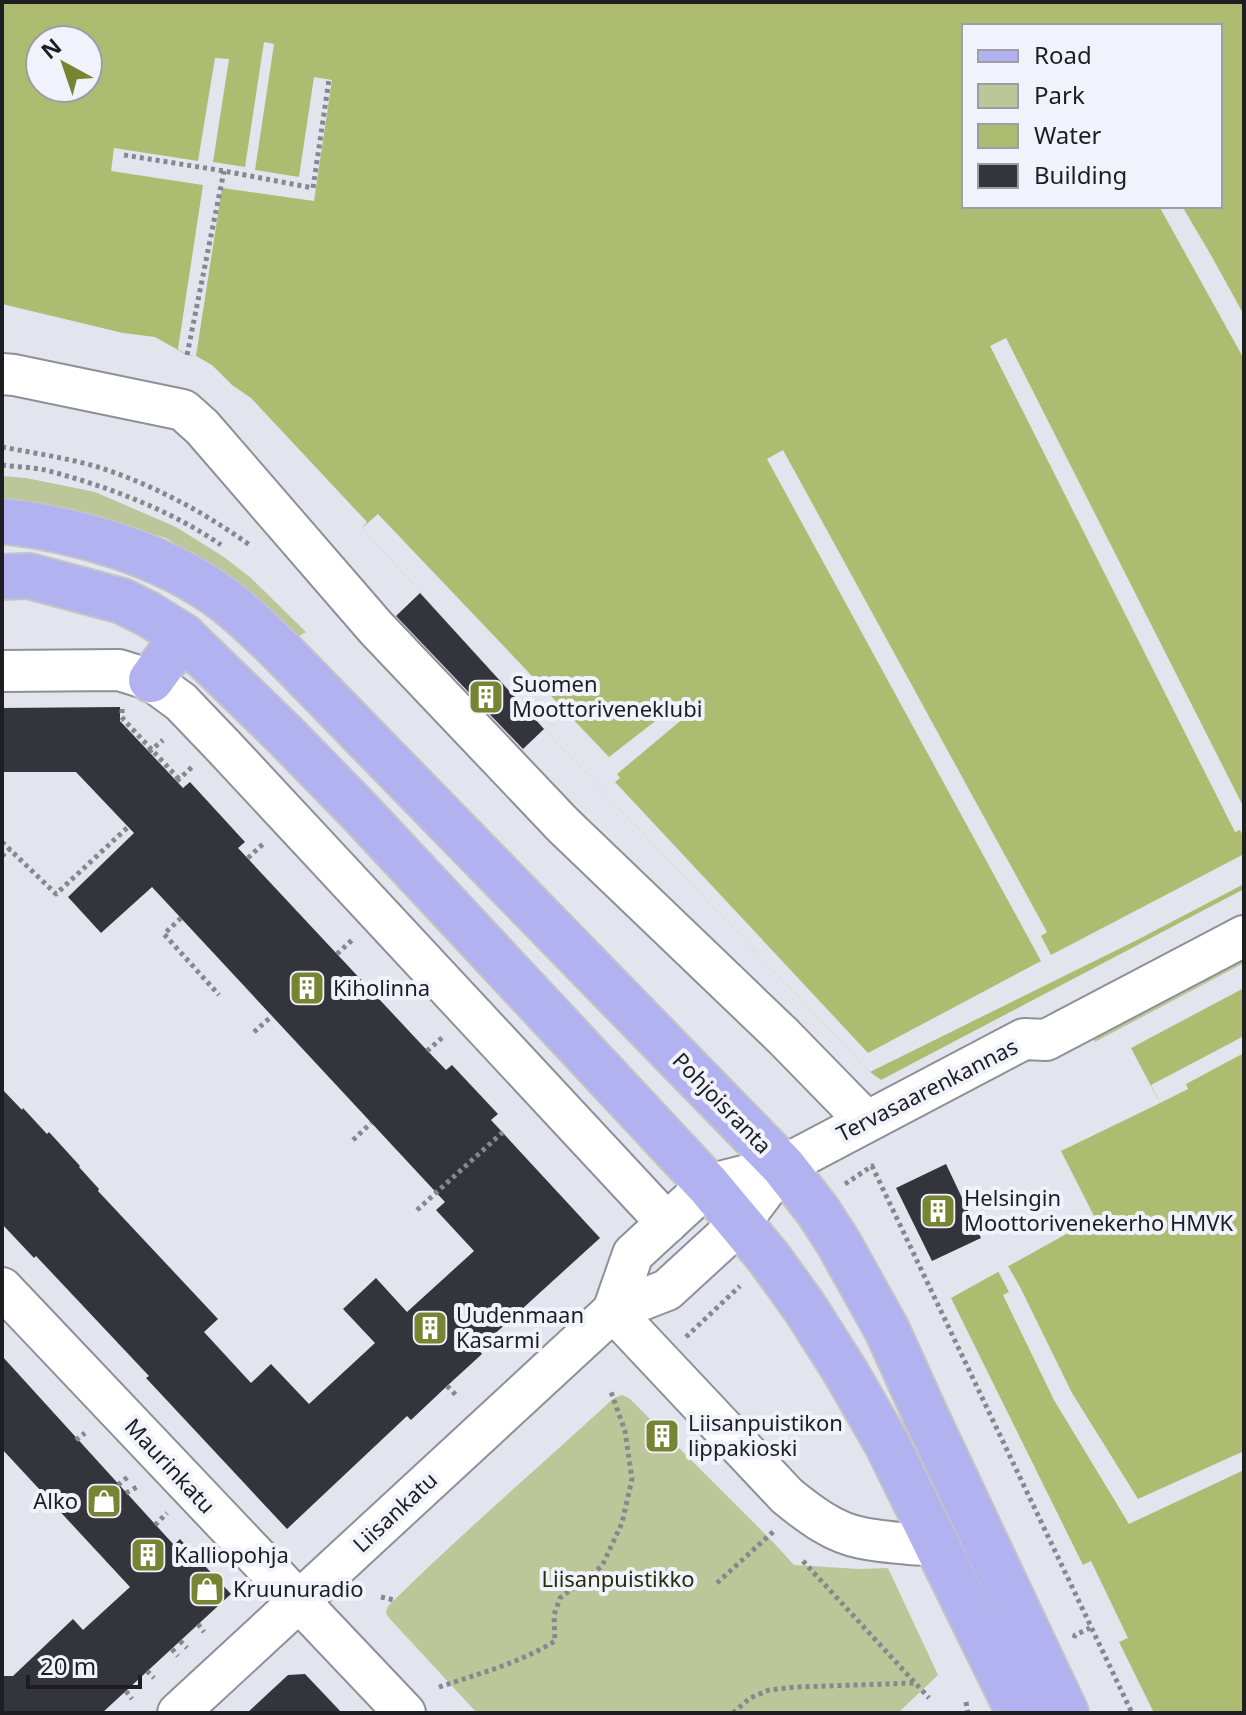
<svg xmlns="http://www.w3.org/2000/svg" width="1246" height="1715" viewBox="0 0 1246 1715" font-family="'Noto Sans',sans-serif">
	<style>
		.green { fill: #bcc698 }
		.water { fill: #aebc72; fill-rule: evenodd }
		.pier { fill: #e3e5ee }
		.building { fill: #33343c }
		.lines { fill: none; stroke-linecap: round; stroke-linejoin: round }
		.minor-casing { stroke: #8e8f98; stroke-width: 44 }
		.major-casing { stroke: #c4c4c6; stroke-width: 48 }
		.path { stroke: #87888f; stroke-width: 5; stroke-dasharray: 4 4; stroke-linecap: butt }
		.minor { stroke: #fff; stroke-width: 40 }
		.major { stroke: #b1b2ef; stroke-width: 44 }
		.labels { text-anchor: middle; stroke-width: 8; stroke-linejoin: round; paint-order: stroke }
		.poi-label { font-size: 22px; fill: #1e1e22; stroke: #f1f2fc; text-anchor: start }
		.street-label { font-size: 22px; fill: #1e1e22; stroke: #f1f2fc }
		.park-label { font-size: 22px; fill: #272c0c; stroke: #f1f2fc }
	</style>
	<rect width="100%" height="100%" fill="#e3e5ee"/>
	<g class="green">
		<polygon points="2,476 26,478 95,492 176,527 224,557 251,578 306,632 290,641 239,585 166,538 64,507 2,499"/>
		<polygon points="1244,952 1244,963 1095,1042 1090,1033"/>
		<path d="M622 1395 629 1398 773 1542 794 1565 859 1569 888 1568 938 1675 898 1713H477L390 1619 386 1613 388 1606C461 1534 539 1467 614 1398Z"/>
	</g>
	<g class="water">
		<path d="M2 2H1244V889L881 1080 870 1072 544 729 362 528 367 522 251 398 232 385 212 365 196 356 187 355 155 337 123 333 2 304ZM964 26H1220V206H964ZM40 40H88V88H40Z"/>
		<polygon points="1244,988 1244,1713 1154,1713 1119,1642 1128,1638 1091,1561 1083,1565 951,1298 1095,1218 1061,1151 1160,1103 1131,1048"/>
	</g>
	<g class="pier">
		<polygon points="264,42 274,44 255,170 299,177 314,77 332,80 314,201 222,188 196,356 187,355 178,349 203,185 111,171 114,148 198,161 215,58 229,59 213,162 245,167"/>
		<polygon points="1159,206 1182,206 1212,257 1244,315 1244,359"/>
		<polygon points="1006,338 1244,808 1244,838 1240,830 1235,832 990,346"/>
		<polygon points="783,450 1047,932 1041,936 1051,955 1244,854 1244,884 1137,940 870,1072 544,729 362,528 378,514 609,757 676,705 685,717 617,774 620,778 615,782 868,1053 1041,961 767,459"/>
		<polygon points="1244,1036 1244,1053 1186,1084 1188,1089 1160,1103 1151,1085"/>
		<polygon points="1008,1266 1020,1287 1072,1393 1138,1499 1244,1451 1244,1470 1129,1524 1054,1400 1003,1295 1009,1292 998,1271"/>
	</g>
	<g class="building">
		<polygon points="420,593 544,729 523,749 396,616"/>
		<polygon points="120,707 120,721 183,788 190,782 245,842 238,848 422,1045 446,1070 452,1065 498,1114 491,1120 600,1238 478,1349 482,1354 447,1386 411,1420 407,1416 287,1529 146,1378 149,1376 36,1256 34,1258 2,1224 2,1089 22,1110 23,1108 47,1134 49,1132 80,1166 79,1167 99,1189 98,1191 218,1319 204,1332 251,1383 271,1364 309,1404 375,1343 343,1309 376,1278 407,1312 474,1251 436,1210 445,1202 152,887 101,933 68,897 134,833 76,772 2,772 2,708"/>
		<polygon points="946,1164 981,1238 932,1261 896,1188"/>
		<polygon points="2,1356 174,1545 180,1539 231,1594 102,1713 2,1713 2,1676 13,1676 73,1619 83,1630 130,1587 2,1449"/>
		<polygon points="305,1674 342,1713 247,1713 288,1675"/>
	</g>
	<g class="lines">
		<defs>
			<g id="minor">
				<polyline points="2,374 14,375 183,410 202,427 376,628 563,825 783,1036 866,1121"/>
				<polyline points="2,671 119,670 151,680 181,702 225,748 667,1223"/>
				<polyline points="2,1288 405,1713"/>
				<polyline points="613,1311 633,1254 708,1185 783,1166 1024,1039 1046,1040 1244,936"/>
				<path d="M613 1311 787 1496C809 1514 834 1533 862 1538 887 1543 912 1544 937 1546"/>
				<polyline points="178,1713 613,1311 667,1290 740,1223 783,1166"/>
			</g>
			<g id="major">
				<path d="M2 521C77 529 166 555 227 602 245 616 261 632 278 648L783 1166 818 1211 838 1242 887 1330 925 1414 1066 1713"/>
				<polyline points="2,577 29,576 122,601 148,614 183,636 285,735 361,813 708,1185 769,1258 805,1308 845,1371 887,1444 1019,1713"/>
				<polyline points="151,680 183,636"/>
			</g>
		</defs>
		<use href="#minor" class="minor-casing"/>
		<use href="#major" class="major-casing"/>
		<g class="path">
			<polyline points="124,155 224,171 313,188 329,80"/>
			<polyline points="187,355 224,171"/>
			<path d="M2 447C34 453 67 458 98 467 154 485 204 512 251 546"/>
			<path d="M2 465C16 467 31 467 45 470 104 485 171 510 221 545"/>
			<polyline points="122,709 122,717 124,720 179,779"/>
			<polyline points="149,752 163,740"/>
			<polyline points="177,781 193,766"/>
			<polyline points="2,842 56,894 128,827"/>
			<polyline points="2,856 10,849"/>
			<polyline points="248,858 264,843"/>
			<polyline points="181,918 164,934 219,995"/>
			<polyline points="337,954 353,939"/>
			<polyline points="254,1032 272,1016"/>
			<polyline points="427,1051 443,1037"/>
			<polyline points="353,1140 371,1123"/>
			<polyline points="845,1184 872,1166 1132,1713"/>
			<polyline points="417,1210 503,1132"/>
			<polyline points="686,1337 740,1286"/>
			<polyline points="447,1386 456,1395"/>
			<polyline points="76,1440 85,1433"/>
			<polyline points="118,1485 130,1475"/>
			<polyline points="126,1493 137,1487"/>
			<polyline points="155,1525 167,1513"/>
			<polyline points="803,1561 929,1698"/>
			<polyline points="717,1583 774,1531"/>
			<polyline points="381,1597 394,1600"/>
			<polyline points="198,1624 204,1632"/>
			<polyline points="1074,1638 1075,1635 1090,1628"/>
			<polyline points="180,1641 187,1648"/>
			<polyline points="172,1649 178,1656"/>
			<polyline points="147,1671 154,1678"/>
			<path d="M439 1687C478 1674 520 1663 555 1641L554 1615 560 1598 602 1566 622 1523 632 1479 625 1431 610 1389"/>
			<polyline points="126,1691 132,1699"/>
			<polyline points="966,1702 968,1713"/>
			<polyline points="733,1713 750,1698 769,1690 796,1687 916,1683"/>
		</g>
		<use href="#minor" class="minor"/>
		<use href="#major" class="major"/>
	</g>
	<defs>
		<symbol id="building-square" viewBox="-11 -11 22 22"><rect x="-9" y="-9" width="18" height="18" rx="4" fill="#778432" stroke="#f1f2fc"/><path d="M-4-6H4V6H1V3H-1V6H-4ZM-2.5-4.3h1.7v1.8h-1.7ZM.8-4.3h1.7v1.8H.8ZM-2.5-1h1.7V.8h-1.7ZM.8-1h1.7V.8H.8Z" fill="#fff"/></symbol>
		<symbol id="shop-square" viewBox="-11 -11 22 22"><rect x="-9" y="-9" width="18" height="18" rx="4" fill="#778432" stroke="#f1f2fc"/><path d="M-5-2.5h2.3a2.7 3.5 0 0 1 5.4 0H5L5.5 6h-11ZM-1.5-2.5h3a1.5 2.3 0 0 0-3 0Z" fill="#fff"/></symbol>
	</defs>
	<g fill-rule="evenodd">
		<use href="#building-square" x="466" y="677" width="40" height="40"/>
		<use href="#building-square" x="287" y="968" width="40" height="40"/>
		<use href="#building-square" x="918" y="1191" width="40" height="40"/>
		<use href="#building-square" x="410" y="1308" width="40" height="40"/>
		<use href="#building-square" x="642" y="1416" width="40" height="40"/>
		<use href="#shop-square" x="84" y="1481" width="40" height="40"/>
		<use href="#building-square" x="128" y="1535" width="40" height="40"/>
		<use href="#shop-square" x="187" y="1569" width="40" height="40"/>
	</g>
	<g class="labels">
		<g class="poi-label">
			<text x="512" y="692">Suomen<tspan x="512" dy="25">Moottoriveneklubi</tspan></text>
			<text x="333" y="996">Kiholinna</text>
			<text x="964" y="1206">Helsingin<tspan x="964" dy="25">Moottorivenekerho HMVK</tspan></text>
			<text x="456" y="1323">Uudenmaan<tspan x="456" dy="25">Kasarmi</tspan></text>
			<text x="688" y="1431">Liisanpuistikon<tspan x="688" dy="25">lippakioski</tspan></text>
			<text x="78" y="1509" text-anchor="end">Alko</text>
			<text x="174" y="1563">Kalliopohja</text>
			<text x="233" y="1597">Kruunuradio</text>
		</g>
		<g class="street-label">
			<text transform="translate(927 1090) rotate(-27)" y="8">Tervasaarenkannas</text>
			<text transform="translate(722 1103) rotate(46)" y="8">Pohjoisranta</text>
			<text transform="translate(170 1466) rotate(47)" y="8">Maurinkatu</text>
			<text transform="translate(395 1512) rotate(-43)" y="8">Liisankatu</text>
		</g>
		<g class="park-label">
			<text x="618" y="1587">Liisanpuistikko</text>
		</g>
	</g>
	<rect width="1246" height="1715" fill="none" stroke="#1e1e22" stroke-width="8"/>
	<rect x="962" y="24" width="260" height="184" fill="#f1f2fc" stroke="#9d9da5" stroke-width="2"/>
	<rect x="978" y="50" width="40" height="12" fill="#b1b2ef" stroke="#9d9da5" stroke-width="2"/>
	<text x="1034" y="64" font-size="24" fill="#1e1e22">Road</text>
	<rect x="978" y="84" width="40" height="24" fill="#bcc698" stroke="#9d9da5" stroke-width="2"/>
	<text x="1034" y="104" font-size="24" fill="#1e1e22">Park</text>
	<rect x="978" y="124" width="40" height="24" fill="#aebc72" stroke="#9d9da5" stroke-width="2"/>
	<text x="1034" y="144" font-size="24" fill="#1e1e22">Water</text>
	<rect x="978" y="164" width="40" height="24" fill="#33343c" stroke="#9d9da5" stroke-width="2"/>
	<text x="1034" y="184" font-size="24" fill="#1e1e22">Building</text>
	<g transform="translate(64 64) rotate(320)"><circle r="38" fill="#f1f2fc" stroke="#9d9da5" stroke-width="2"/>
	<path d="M0-6L14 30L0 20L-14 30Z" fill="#778432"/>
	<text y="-12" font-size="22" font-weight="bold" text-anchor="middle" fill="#1e1e22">N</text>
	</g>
	<path d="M28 1675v12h112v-12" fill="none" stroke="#1e1e22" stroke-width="4"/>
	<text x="40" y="1675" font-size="24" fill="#1e1e22" stroke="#f1f2fc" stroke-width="6" paint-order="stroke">20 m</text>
</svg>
